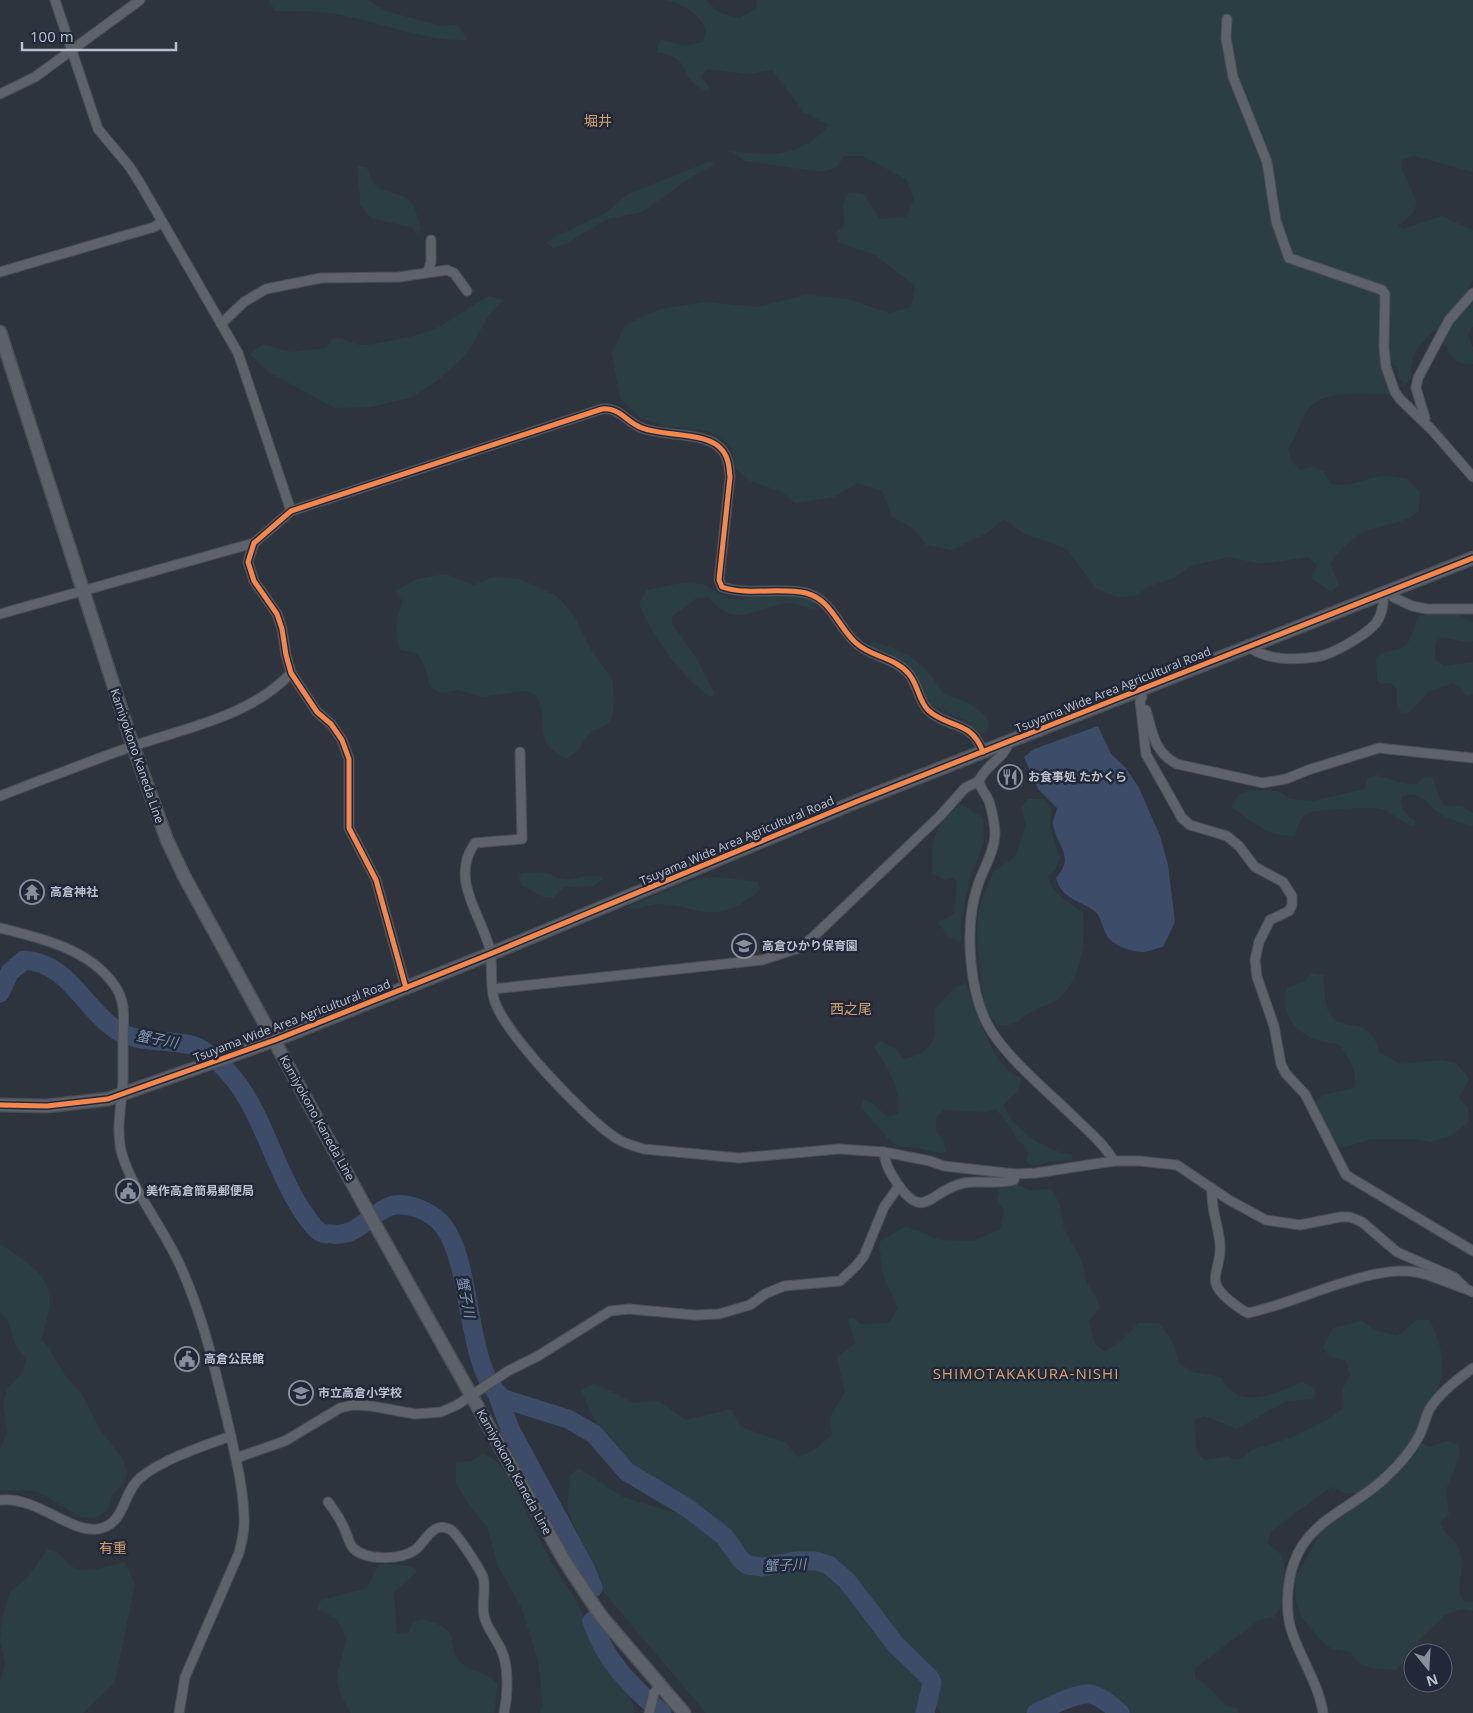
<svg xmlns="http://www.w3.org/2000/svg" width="1473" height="1713" viewBox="0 0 1473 1713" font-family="'Open Sans','Noto Sans JP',sans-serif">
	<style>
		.green { fill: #2b3e44 }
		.water { fill: #3d4c69 }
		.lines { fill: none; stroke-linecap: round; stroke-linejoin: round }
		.river { stroke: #3d4c69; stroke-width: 19 }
		.street-casing { stroke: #4b4f56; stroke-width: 11 }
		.secondary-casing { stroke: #4b4f56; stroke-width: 15 }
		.street { stroke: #5e626b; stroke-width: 9 }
		.secondary { stroke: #5d6169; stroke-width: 12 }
		.cycleway-casing { stroke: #212939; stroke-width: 8 }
		.cycleway { stroke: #f5874c; stroke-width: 5 }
		.labels { text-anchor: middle; stroke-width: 5; stroke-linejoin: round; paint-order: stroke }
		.street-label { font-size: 12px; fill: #bac0cd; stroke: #212939 }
		.poi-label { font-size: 12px; font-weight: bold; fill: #bac0cd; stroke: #212939; text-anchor: start }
		.neighbourhood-label { font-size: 14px; fill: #d6a06c; stroke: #212939 }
		.water-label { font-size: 14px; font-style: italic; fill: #8294b3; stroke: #212939 }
		.quarter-label { font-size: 15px; letter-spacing: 1px; fill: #d6a06c; stroke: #212939 }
	</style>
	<rect width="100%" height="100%" fill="#2e343e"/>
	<g class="green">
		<path d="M269 0H367L386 11 441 26 458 25 468 40C428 41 390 26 351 17 327 11 300 11 275 11Z"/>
		<path d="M666 0H706L718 12 739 18 756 9 757 0H1473V172L1414 156 1402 159 1401 167 1417 203 1413 213 1398 226 1403 229 1442 216 1473 230V280L1466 293 1473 297V326L1468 334 1473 348V364C1454 367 1444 349 1442 333L1434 330C1416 351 1412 348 1411 378L1405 384 1399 378 1396 366 1388 361C1377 377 1391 380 1389 394 1364 396 1320 386 1305 414 1299 426 1296 438 1288 449L1292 462 1301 470 1313 466 1323 471 1331 484C1355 488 1362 478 1383 476 1390 475 1400 478 1407 479L1420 492 1419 511C1407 521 1395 523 1379 527 1358 532 1341 546 1330 564L1339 585 1331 592 1311 578 1317 565 1309 557 1261 564 1229 557 1191 566 1174 578 1150 586 1136 596 1116 597 1095 588 1067 549 1023 533 1004 519 987 533 952 550 926 545 914 529 892 517 882 491 858 483 834 497 795 503 780 491 750 481 736 469 731 446 709 431 666 426 640 418 620 398 612 353 625 325 660 309 706 302 757 307 806 295 848 299 889 313 911 307 915 286 875 255 838 242 836 232 844 226 843 204 849 192 864 194 880 219 906 217 914 200 907 180 863 156H844L837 167 822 172 745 161 730 151C771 156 799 159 829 125L804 112 772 70 748 74 707 69 701 77 709 87 708 91C674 79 697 59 657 52L660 39 685 46 703 42 706 29C696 11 686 6 666 0Z"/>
		<polygon points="710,161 714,165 690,178 642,212 607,219 566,244 553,248 546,243 554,237 606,213 628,194"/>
		<path d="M358 166 367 168 373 183 380 189 406 197 414 206 421 229 418 234 413 228 371 218 360 205C361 192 356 180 358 166Z"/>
		<path d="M489 296 503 300 489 315 467 354 438 380 412 397 372 407 335 408 268 372 250 354 263 344 290 352 326 348 333 338C347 337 352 345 363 345 375 345 425 334 435 329 453 319 470 306 489 296Z"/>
		<path d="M446 574 474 585 492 577 521 579 558 597 575 617 587 643 613 681C612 694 617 714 608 723 603 729 592 729 588 735 578 748 584 748 567 758 530 744 551 721 536 695L525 691 482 697 458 690 442 693 430 687 425 667 417 653 400 650C395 632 395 618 403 602L395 591 417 579Z"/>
		<path d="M681 583 703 584 729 599 778 595 802 597 813 601 815 609C806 609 798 603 789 603 754 607 736 631 708 597L697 598 672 616V624L697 659 715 694 711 697C683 680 650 634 639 603L647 590Z"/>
		<path d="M1420 615H1459L1473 622V640L1470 643 1442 637 1435 642V659L1444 666 1473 662V694L1466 696 1461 687 1453 683 1428 692 1410 712 1402 713 1397 705V689L1391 683 1381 684 1377 680 1376 658C1384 649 1395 653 1404 646 1414 639 1413 625 1420 615Z"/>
		<path d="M874 642C896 649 914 655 929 673 935 680 939 688 945 695 963 699 979 706 989 722L987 732 980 735 968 722 928 703 910 669 898 659 872 650 869 645Z"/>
		<path d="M1377 775 1405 784H1416L1424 777 1433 778 1439 797 1445 806H1462L1473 813V826C1464 824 1454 821 1446 817 1429 809 1422 788 1401 797 1401 809 1405 814 1415 821V826C1403 825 1393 812 1381 809 1373 806 1314 810 1308 813 1299 818 1298 827 1295 836 1269 838 1252 822 1232 807L1238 795 1251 790 1279 791 1290 799 1313 801 1365 789 1367 779Z"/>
		<path d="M1028 799H1043L1052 809C1046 827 1056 841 1060 859L1055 870 1048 875C1050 893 1068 902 1083 912 1085 941 1083 975 1061 997 1053 1004 1039 1007 1030 1013 1015 1022 1017 1025 998 1026L986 1009 981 982 977 937 978 911 993 872 1015 857 1026 825 1021 808Z"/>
		<path d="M960 804 983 818 984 841 970 879 961 920V942L948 936 938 922 954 914 957 881 952 877 945 880 932 873C931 836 933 830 960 804Z"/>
		<path d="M523 873C531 873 539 872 547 873 552 874 557 878 562 879 575 882 587 871 604 878L594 886 564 887 553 898 543 897 521 885 519 877Z"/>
		<path d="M719 877 758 882 760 889C756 895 749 898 742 903 708 923 695 905 660 904 649 904 636 912 626 907L699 878Z"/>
		<path d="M1312 973 1323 975C1325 985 1324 1002 1328 1011 1341 1037 1370 1010 1379 1052L1400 1064 1440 1060 1456 1063 1469 1079 1459 1098 1468 1107 1469 1122 1452 1135 1431 1142 1415 1139H1372L1342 1148 1333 1142 1315 1102 1323 1095 1354 1088C1359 1071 1348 1056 1338 1044 1307 1042 1277 1023 1287 988L1304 982Z"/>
		<path d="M966 984C976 1010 993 1069 1021 1078L1019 1090 1004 1104C1010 1129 1049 1152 1073 1155L1072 1160 1048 1162 1032 1166 1026 1161 1028 1154 1025 1146 1017 1140 1011 1128 996 1109 987 1112 944 1110 936 1117V1131L943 1139 946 1152C938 1155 931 1151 923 1149 915 1147 907 1148 899 1146 889 1144 870 1116 861 1107L863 1100 870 1101 888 1117 898 1113C902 1088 887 1067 874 1047L879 1041 895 1048 904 1059C935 1052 937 1038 935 1009L954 988Z"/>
		<path d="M1016 1184 1029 1190 1051 1189 1060 1204 1064 1229 1082 1261 1087 1284 1097 1298 1100 1308 1089 1321 1095 1344 1105 1351 1117 1345 1139 1323H1159L1172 1340 1179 1363 1192 1372 1221 1377C1238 1412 1275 1394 1302 1382L1315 1389 1314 1399 1286 1401 1237 1429 1204 1416 1194 1421 1197 1454 1205 1460 1229 1456 1233 1460 1243 1458 1252 1450 1293 1437 1329 1419 1344 1407 1342 1390 1350 1375 1346 1361 1329 1356 1323 1347 1333 1328 1362 1321 1374 1330 1398 1336 1416 1320H1429C1441 1338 1447 1370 1437 1390 1425 1412 1416 1416 1422 1443L1429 1447 1447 1441 1459 1445 1460 1455 1446 1490 1449 1515 1440 1522C1446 1538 1456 1536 1461 1555 1465 1571 1454 1588 1464 1602H1473V1611L1462 1609 1445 1615 1419 1640 1415 1653 1395 1670C1377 1668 1359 1671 1351 1652L1332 1649 1322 1642 1301 1616 1296 1602 1295 1579 1323 1527 1356 1505 1354 1494 1344 1493 1331 1487 1271 1531 1268 1544 1281 1554 1285 1567 1282 1606 1274 1617 1259 1620 1195 1668V1678L1207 1685 1226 1706 1238 1708V1713H1125L1112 1701 1090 1692 1058 1698 1024 1713H941L935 1704 918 1713H706L601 1589 567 1508 570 1475 579 1468 623 1497 675 1513 686 1500C673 1491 656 1485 643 1476 608 1452 597 1427 581 1390L595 1383 634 1403 659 1401 686 1420 731 1409 741 1427 786 1443 798 1457 812 1451 832 1435 830 1417 845 1392 837 1358 855 1343 848 1319 853 1317 860 1324 889 1323 898 1308 883 1275 879 1242 906 1226 940 1240 973 1241 1000 1229 1004 1211 997 1199 999 1189Z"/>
		<path d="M0 1244C47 1274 60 1284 41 1340L47 1345 66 1377 81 1393 101 1431 123 1459 127 1472 124 1484 112 1495 108 1510 96 1518 81 1517 36 1491 0 1490V1450L7 1432 3 1403 8 1388 23 1372 26 1359 16 1346 7 1319 0 1312Z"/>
		<polygon points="483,1454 495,1460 508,1475 550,1560 578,1603 591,1636 605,1663 627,1691 633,1704 634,1713 540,1713 543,1704 538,1660 522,1609 498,1566 487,1527 470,1506 456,1484 456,1462 470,1461"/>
		<path d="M48 1549C67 1555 61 1561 73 1567 86 1575 111 1565 125 1562L135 1584 115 1682 83 1713H0V1683L5 1664 0 1640 3 1615 10 1592 27 1578Z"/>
		<path d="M379 1564 412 1566 417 1572 394 1592 397 1633 408 1634 413 1622 424 1619C431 1622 440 1624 446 1629 456 1636 450 1652 459 1661 470 1673 489 1671 498 1685L494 1713H351C330 1678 337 1676 347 1639L337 1619 317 1609 321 1600 367 1588Z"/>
	</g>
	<path class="water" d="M1098 726 1111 754 1126 768 1139 788 1160 836 1168 865 1175 922 1163 947C1157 948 1150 951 1144 952 1131 952 1111 945 1106 934 1102 926 1101 915 1093 910 1078 900 1061 898 1056 878 1076 855 1056 847 1053 823 1053 820 1056 813 1057 808L1038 789 1024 757 1034 749Z"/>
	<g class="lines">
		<g class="river">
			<path d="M0 993 10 972 24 960C67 963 81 1003 112 1027 133 1044 167 1039 192 1045 205 1049 219 1062 228 1072 261 1107 274 1168 301 1209 306 1216 312 1227 320 1232 323 1234 328 1234 331 1234 358 1238 369 1213 391 1206 399 1203 412 1206 420 1209 429 1213 439 1219 444 1227 474 1267 465 1372 504 1399L568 1419 594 1434 627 1472 686 1507 724 1536 741 1560 747 1565 763 1567 796 1561H816L829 1565 847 1581 896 1645 930 1678 932 1683 925 1713"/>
			<polyline points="497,1394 510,1429 586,1570 593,1588"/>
			<path d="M592 1621C604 1660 632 1687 662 1713"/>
			<path d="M1036 1713C1049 1707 1075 1693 1089 1694 1100 1695 1112 1706 1120 1713"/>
		</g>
		<defs>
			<g id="street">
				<polyline points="55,0 98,129 129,166 140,183 238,353 291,511"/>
				<polyline points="1227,19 1226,38 1233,77 1267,162 1276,221 1289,258 1382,290 1385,294 1384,347 1386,367 1395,392 1400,399 1432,430 1473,477"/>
				<polyline points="0,94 35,77 140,0"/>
				<polyline points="428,271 431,262 431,240"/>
				<polyline points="0,272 154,227 162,222"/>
				<polyline points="221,324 244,302 266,289 321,278 399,277 447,270 454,273 467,291"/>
				<polyline points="1424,422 1425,418 1416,388 1418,378 1449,320 1473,293"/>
				<polyline points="1390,591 1393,597 1412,606 1427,609 1473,609"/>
				<polyline points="0,614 254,543"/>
				<path d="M1249 647C1267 660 1295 660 1316 657 1332 655 1366 635 1376 623 1382 615 1384 603 1383 594"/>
				<polyline points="1142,697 1140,701 1146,754 1182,818 1190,825 1227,836 1239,846 1255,867 1283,882 1292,896 1292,905 1289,911 1270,920 1259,942 1255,960 1257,977 1274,1026 1281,1064 1286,1074 1305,1094 1346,1175 1473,1251"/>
				<path d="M1146 710C1153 734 1154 752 1177 764L1263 783 1286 779 1308 770 1379 748 1473 758"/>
				<path d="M1009 742C1004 759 985 765 979 781 980 789 986 794 989 801 992 811 995 824 995 835 994 854 982 870 977 888 964 928 969 997 992 1032 1013 1064 1051 1094 1079 1122 1092 1134 1105 1146 1114 1161"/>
				<path d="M520 752 522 839 475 843C450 878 479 912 489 946 494 963 489 982 494 999 503 1032 586 1119 616 1138 625 1144 634 1146 644 1149L739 1158 839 1149 884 1152 930 1161 944 1166 1015 1174 1036 1173 1114 1161H1140L1177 1165 1229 1200 1266 1220 1300 1225 1340 1217H1350L1362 1222 1397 1252 1454 1277 1466 1289 1473 1292"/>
				<path d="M0 796C44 779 88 762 133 746 186 728 251 716 291 673"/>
				<path d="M0 928C41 938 90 949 115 986 127 1003 123 1022 123 1041 123 1054 123 1066 123 1079 122 1104 115 1129 122 1154 132 1189 162 1227 178 1261 202 1312 214 1365 227 1419 234 1451 243 1484 244 1516 245 1529 242 1541 239 1553L185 1677 179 1713"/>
				<path d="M406 988 376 880 349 828V759L342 740 331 724 317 712 291 673 286 655 282 629 277 614 254 581 248 562 254 543 291 511 602 409C620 407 626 422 642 428 664 437 709 431 723 451 729 459 729 468 730 477L719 580 722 587C749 596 778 587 806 593 832 600 838 627 856 643 871 657 894 657 908 673 918 683 918 700 928 710 948 729 971 719 983 752"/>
				<polyline points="493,989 762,960 799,948 812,938 940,816 965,788 979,781"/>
				<path d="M884 1152C885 1165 890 1172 897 1183 925 1224 931 1189 964 1183 981 1180 997 1185 1014 1180L1015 1174"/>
				<path d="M1212 1188C1210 1208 1219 1226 1220 1245 1222 1271 1203 1279 1229 1300 1235 1305 1241 1310 1248 1313 1295 1304 1370 1264 1416 1272 1432 1275 1448 1283 1463 1288"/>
				<polyline points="236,1458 285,1441 340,1408 353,1405 371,1406 415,1414 441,1412 457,1405 508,1371 538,1356 610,1311 629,1309 695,1315 719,1314 750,1305 765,1294 784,1286 840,1281 856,1266 864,1256 884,1207 899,1186"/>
				<path d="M0 1500C37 1496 69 1533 98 1529 126 1524 122 1493 140 1478 163 1459 203 1446 231 1436"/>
				<path d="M328 1502C334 1510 340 1518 344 1528 347 1534 349 1544 353 1548 366 1561 401 1560 415 1550 425 1543 433 1519 451 1530 458 1535 480 1569 483 1577 487 1590 480 1605 485 1619 488 1629 496 1639 501 1649 509 1666 508 1695 504 1713"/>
				<polyline points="649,1713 654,1693 660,1686"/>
				<path d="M1323 1713C1318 1678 1290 1644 1288 1613 1286 1591 1290 1565 1302 1546 1323 1514 1360 1503 1386 1477 1398 1466 1410 1452 1418 1438 1423 1430 1425 1419 1429 1410 1439 1393 1457 1380 1473 1368"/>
			</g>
			<g id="secondary">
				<polyline points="0,332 133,746 167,840 184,876 368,1212 564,1560 601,1616 684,1713"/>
				<polyline points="0,1105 47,1106 108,1099 275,1040 490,954 858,801 1473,558"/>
			</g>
		</defs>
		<use href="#street" class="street-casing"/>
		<use href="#secondary" class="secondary-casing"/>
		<use href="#street" class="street"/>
		<use href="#secondary" class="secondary"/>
		<defs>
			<g id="cycleway">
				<path d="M406 988 376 880 349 828V759L342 740 331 724 317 712 291 673 286 655 282 629 277 614 254 581 248 562 254 543 291 511 602 409C620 407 626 422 642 428 664 437 709 431 723 451 729 459 729 468 730 477L719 580 722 587C749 596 778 587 806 593 832 600 838 627 856 643 871 657 894 657 908 673 918 683 918 700 928 710 948 729 971 719 983 752"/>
				<polyline points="0,1105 47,1106 108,1099 275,1040 490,954 858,801 1473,558"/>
			</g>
		</defs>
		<use href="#cycleway" class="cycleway-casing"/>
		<use href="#cycleway" class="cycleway"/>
	</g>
	<defs>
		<symbol id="restaurant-ring" viewBox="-11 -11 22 22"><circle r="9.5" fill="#212939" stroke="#898f9b" stroke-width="1.5"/><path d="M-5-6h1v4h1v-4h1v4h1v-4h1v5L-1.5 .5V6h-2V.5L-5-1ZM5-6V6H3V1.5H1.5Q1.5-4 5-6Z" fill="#898f9b"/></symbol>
		<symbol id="temple-ring" viewBox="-11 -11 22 22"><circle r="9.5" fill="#212939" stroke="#898f9b" stroke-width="1.5"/><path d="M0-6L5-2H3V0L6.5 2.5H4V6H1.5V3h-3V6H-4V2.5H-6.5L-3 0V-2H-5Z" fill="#898f9b"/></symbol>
		<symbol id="school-ring" viewBox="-11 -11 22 22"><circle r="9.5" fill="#212939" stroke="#898f9b" stroke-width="1.5"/><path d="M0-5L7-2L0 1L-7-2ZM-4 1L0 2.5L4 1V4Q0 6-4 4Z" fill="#898f9b"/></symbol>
		<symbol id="civic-ring" viewBox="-11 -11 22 22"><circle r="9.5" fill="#212939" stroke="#898f9b" stroke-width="1.5"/><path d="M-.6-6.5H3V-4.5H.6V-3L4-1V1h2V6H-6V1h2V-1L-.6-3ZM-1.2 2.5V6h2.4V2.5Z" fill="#898f9b"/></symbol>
	</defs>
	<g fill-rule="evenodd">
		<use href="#restaurant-ring" x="996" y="763" width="28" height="28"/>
		<use href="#temple-ring" x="18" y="878" width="28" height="28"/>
		<use href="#school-ring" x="730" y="932" width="28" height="28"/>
		<use href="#civic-ring" x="114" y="1177" width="28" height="28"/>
		<use href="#civic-ring" x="173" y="1345" width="28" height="28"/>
		<use href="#school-ring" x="287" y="1379" width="28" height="28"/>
	</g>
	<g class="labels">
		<g class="street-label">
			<text transform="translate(1113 690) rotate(-22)" y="4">Tsuyama Wide Area Agricultural Road</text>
			<text transform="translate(137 756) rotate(71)" y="4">Kamiyokono Kaneda Line</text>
			<text transform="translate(737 841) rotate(-23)" y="4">Tsuyama Wide Area Agricultural Road</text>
			<text transform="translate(292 1021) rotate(-21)" y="4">Tsuyama Wide Area Agricultural Road</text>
			<text transform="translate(317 1118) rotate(61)" y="4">Kamiyokono Kaneda Line</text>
			<text transform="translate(514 1472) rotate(61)" y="4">Kamiyokono Kaneda Line</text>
		</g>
		<g class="poi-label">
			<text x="1028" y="781">お食事処 たかくら</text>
			<text x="50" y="896">高倉神社</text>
			<text x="762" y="950">高倉ひかり保育園</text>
			<text x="146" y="1195">美作高倉簡易郵便局</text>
			<text x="204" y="1363">高倉公民館</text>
			<text x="318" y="1397">市立高倉小学校</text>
		</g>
		<g class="neighbourhood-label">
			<text x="598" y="126">堀井</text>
			<text x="851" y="1014">西之尾</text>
			<text x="113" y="1553">有重</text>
		</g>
		<g class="water-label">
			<text transform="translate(157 1039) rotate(11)" y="5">蟹子川</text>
			<text transform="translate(466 1297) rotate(79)" y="5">蟹子川</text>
			<text transform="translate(785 1565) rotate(-3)" y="5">蟹子川</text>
		</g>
		<g class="quarter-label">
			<text x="1026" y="1379">SHIMOTAKAKURA-NISHI</text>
		</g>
	</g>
	<g transform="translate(1428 1668) rotate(162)"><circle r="24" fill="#212939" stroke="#5e6574"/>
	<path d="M0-4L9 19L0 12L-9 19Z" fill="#898f9b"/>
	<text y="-8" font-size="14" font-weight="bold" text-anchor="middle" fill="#bac0cd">N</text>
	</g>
	<path d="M22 42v8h154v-8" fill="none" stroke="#bac0cd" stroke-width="2.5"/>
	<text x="30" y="42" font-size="15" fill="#bac0cd" stroke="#212939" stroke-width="4" paint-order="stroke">100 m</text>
</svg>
